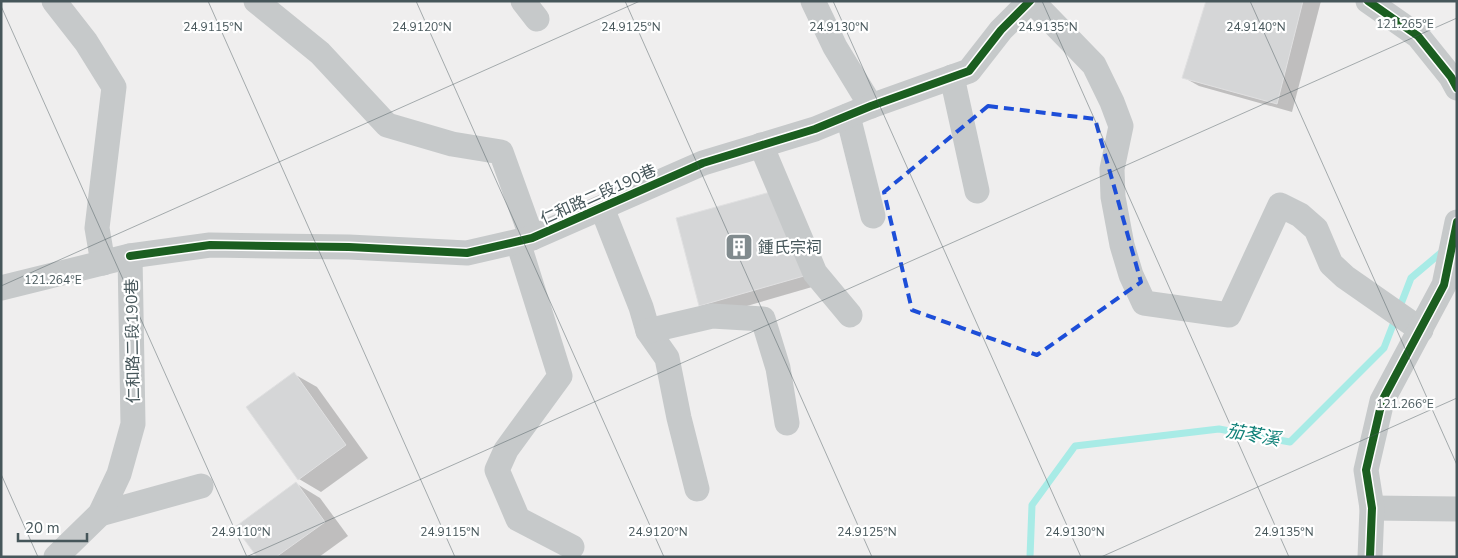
<svg xmlns="http://www.w3.org/2000/svg" width="1458" height="558" viewBox="0 0 1458 558" font-family="'Nunito Sans','Noto Sans TC',sans-serif">
	<style>
		.shadow { fill: #0003 }
		.lines { fill: none; stroke-linecap: round; stroke-linejoin: round }
		.stream { stroke: #a8ebe6; stroke-width: 7 }
		.building { fill: #d5d6d7; stroke: #e0e0e1 }
		.minor { stroke: #c6c9ca; stroke-width: 25 }
		.cycleway-casing { stroke: #fff; stroke-width: 11 }
		.cycleway { stroke: #1b5e20; stroke-width: 8 }
		.marked { fill: none; stroke: #1d4ed8; stroke-width: 4; stroke-dasharray: 10 6; stroke-linejoin: round }
		.ticks { fill: none; stroke: #46565a; stroke-width: 1; stroke-opacity: 0.45 }
		.labels { text-anchor: middle; stroke-width: 4.5; stroke-linejoin: round; paint-order: stroke }
		.street-label { font-size: 16px; fill: #46565a; stroke: #fff }
		.poi-label { font-size: 16px; fill: #46565a; stroke: #fff; text-anchor: start }
		.water-label { font-size: 18px; font-style: italic; fill: #0f8078; stroke: #fff }
		.ticks-label { font-size: 12px; text-anchor: middle; fill: #46565a; stroke: #fff; stroke-width: 4.5; stroke-linejoin: round; paint-order: stroke }
	</style>
	<rect width="100%" height="100%" fill="#efeeee"/>
	<g class="shadow">
		<polygon points="1208,1 1321,1 1292,112 1199,86 1183,77"/>
		<polygon points="790,201 819,285 716,315 700,306"/>
		<polygon points="294,374 317,387 368,458 321,492 299,479"/>
		<polygon points="297,484 320,498 348,536 319,557 258,557"/>
	</g>
	<g class="lines">
		<polyline class="stream" points="1030,557 1032,505 1075,446 1219,429 1290,442 1384,348 1411,278 1443,251"/>
	</g>
	<g class="building">
		<polygon points="1206,1 1303,1 1277,104 1182,78"/>
		<polygon points="774,191 804,276 699,306 676,218"/>
		<polygon points="294,372 346,445 298,480 246,407"/>
		<polygon points="296,482 325,522 276,557 257,557 235,527"/>
	</g>
	<g class="lines">
		<g class="minor">
			<polyline points="54,1 86,42 114,87 97,228 103,263"/>
			<polyline points="256,1 320,53 387,125 452,144 501,152 532,238"/>
			<polyline points="523,1 537,19"/>
			<polyline points="813,1 835,47 871,106"/>
			<polyline points="1032,1 1094,65 1112,102 1121,126 1112,169 1113,197 1122,245 1131,275 1144,303 1229,315 1280,205 1300,215 1316,229 1331,264 1345,277 1421,330"/>
			<polyline points="1368,1 1418,36 1451,77 1457,88"/>
			<polyline points="952,77 977,191"/>
			<polyline points="848,116 873,216"/>
			<polyline points="761,145 815,273 850,315"/>
			<polyline points="602,208 641,307 648,331 667,358 679,418 697,489"/>
			<polyline points="518,242 560,376 506,450 497,470 518,519 572,547"/>
			<polyline points="1,288 130,256 210,245 349,247 467,253 532,238 703,163 815,129 871,106 969,71 1001,30 1030,1"/>
			<polyline points="648,331 712,316 763,319 778,368 787,423"/>
			<polyline points="1372,508 1457,509"/>
			<polyline points="100,514 201,486"/>
			<polyline points="56,557 100,514 119,474 133,424 130,256"/>
			<polyline points="1370,557 1372,508 1366,470 1382,401 1444,285 1457,222"/>
		</g>
		<defs>
			<g id="cycleway">
				<polyline points="1368,1 1418,36 1451,77 1457,88"/>
				<polyline points="130,256 210,245 349,247 467,253 532,238 703,163 815,129 871,106 969,71 1001,30 1030,1"/>
				<polyline points="1370,557 1372,508 1366,470 1382,401 1444,285 1457,222"/>
			</g>
		</defs>
		<use href="#cycleway" class="cycleway-casing"/>
		<use href="#cycleway" class="cycleway"/>
	</g>
	<path class="marked" d="M988 106 1095 119 1141 282 1037 355 912 310 884 192Z"/>
	<path class="ticks" d="M208 1 455 557M416 1 664 557M625 1 872 557M833 1 1081 557M1042 1 1289 557M1250 1 1457 465M1 6 247 557M1 286 640 1M1 474 38 557M246 557 1457 18M1101 557 1457 398"/>
	<defs>
		<symbol id="building-square" viewBox="-11 -11 22 22"><rect x="-9" y="-9" width="18" height="18" rx="4" fill="#818b8e" stroke="#fff"/><path d="M-4-6H4V6H1V3H-1V6H-4ZM-2.5-4.3h1.7v1.8h-1.7ZM.8-4.3h1.7v1.8H.8ZM-2.5-1h1.7V.8h-1.7ZM.8-1h1.7V.8H.8Z" fill="#fff"/></symbol>
	</defs>
	<g fill-rule="evenodd">
		<use href="#building-square" x="723" y="231" width="32" height="32"/>
	</g>
	<g class="labels">
		<g class="street-label">
			<text transform="translate(598 194) rotate(-24)" y="6">仁和路二段190巷</text>
			<text transform="translate(132 341) rotate(-91)" y="6">仁和路二段190巷</text>
		</g>
		<g class="poi-label">
			<text x="758" y="253">鍾氏宗祠</text>
		</g>
		<g class="water-label">
			<text transform="translate(1253 435) rotate(10)" y="6">茄苳溪</text>
		</g>
	</g>
	<g class="ticks-label">
		<text x="1405" y="28">121.265°E</text>
		<text x="213" y="31">24.9115°N</text>
		<text x="422" y="31">24.9120°N</text>
		<text x="631" y="31">24.9125°N</text>
		<text x="839" y="31">24.9130°N</text>
		<text x="1048" y="31">24.9135°N</text>
		<text x="1256" y="31">24.9140°N</text>
		<text x="53" y="284">121.264°E</text>
		<text x="1405" y="408">121.266°E</text>
		<text x="241" y="536">24.9110°N</text>
		<text x="450" y="536">24.9115°N</text>
		<text x="658" y="536">24.9120°N</text>
		<text x="867" y="536">24.9125°N</text>
		<text x="1075" y="536">24.9130°N</text>
		<text x="1284" y="536">24.9135°N</text>
	</g>
	<rect width="1458" height="558" fill="none" stroke="#46565a" stroke-width="5"/>
	<path d="M18 533v8h69v-8" fill="none" stroke="#46565a" stroke-width="2.5"/>
	<text x="25" y="533" font-size="15" fill="#46565a" stroke="#ffffff" stroke-width="4" paint-order="stroke">20 m</text>
</svg>
